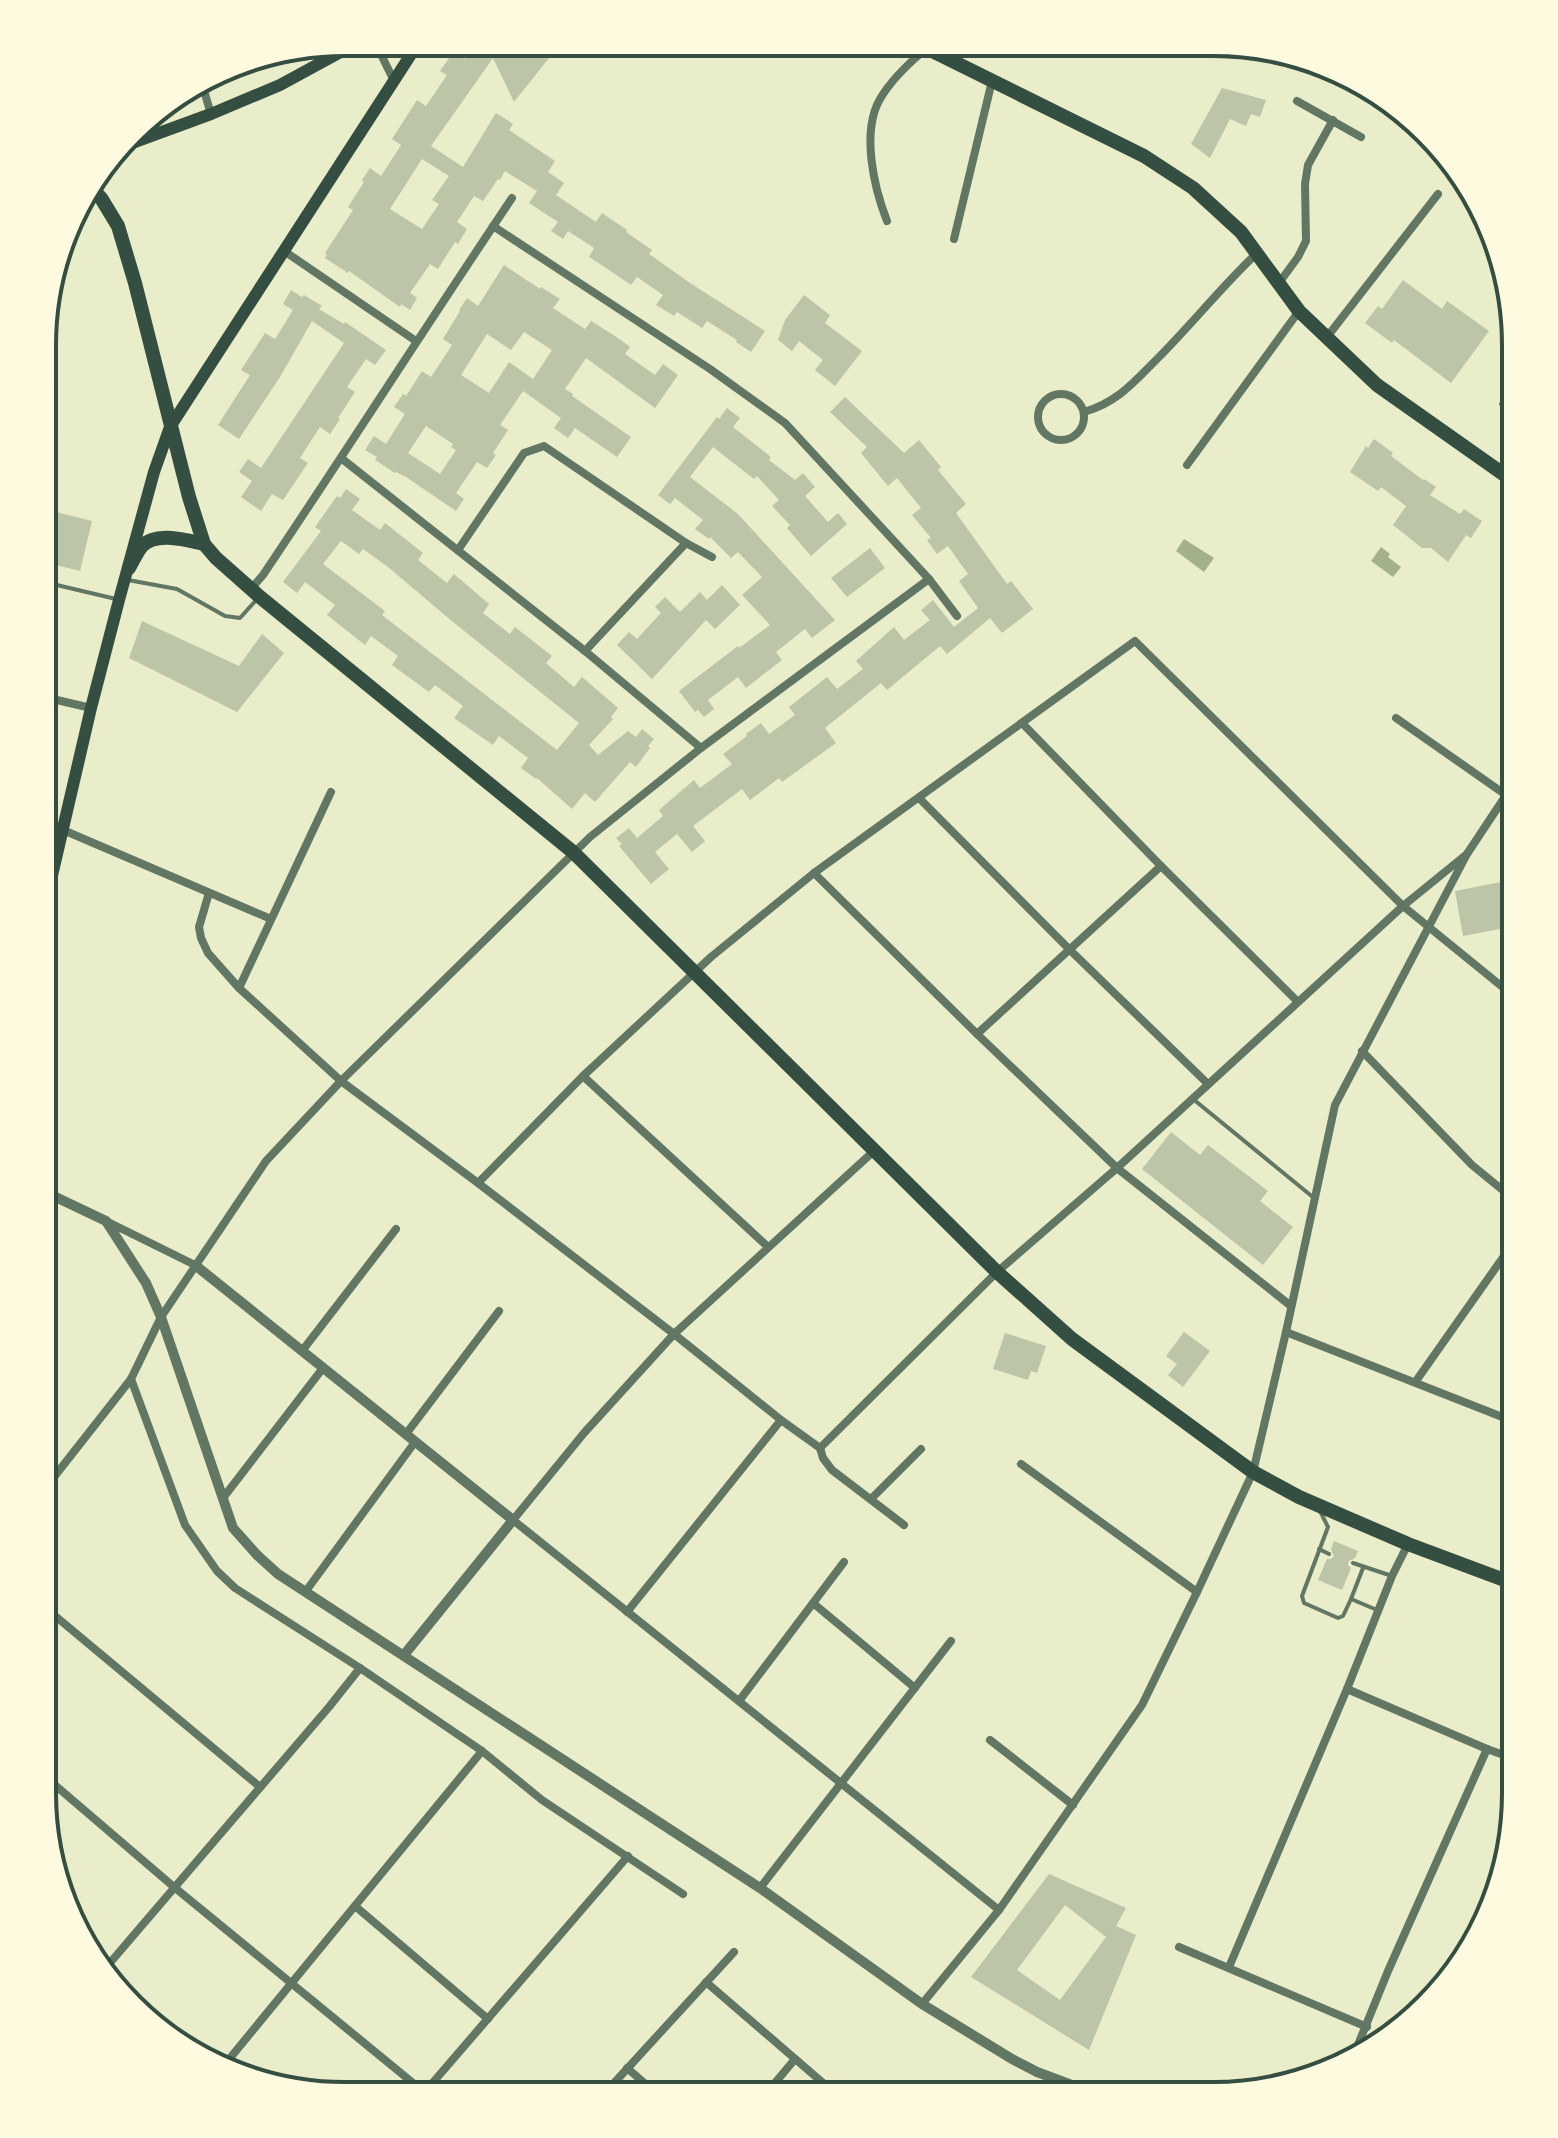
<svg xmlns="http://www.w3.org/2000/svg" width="1558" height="2138" viewBox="0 0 1558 2138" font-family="'PT Sans',sans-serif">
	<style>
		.water { fill: #a3b18a }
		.building { fill: #bcc5a7; fill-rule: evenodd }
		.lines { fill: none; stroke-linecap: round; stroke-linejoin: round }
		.service { stroke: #617663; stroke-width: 4 }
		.minor { stroke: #617663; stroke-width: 8 }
		.tertiary { stroke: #617663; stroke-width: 10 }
		.secondary { stroke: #344e41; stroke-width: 12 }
		.primary { stroke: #344e41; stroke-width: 14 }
		.rim { fill: none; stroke: #344e41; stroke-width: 4 }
	</style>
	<rect width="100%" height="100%" fill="#e9edc9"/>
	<g class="water">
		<polygon points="1184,539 1214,558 1204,572 1176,551"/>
		<polygon points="1381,547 1390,554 1388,557 1401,567 1393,577 1371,561"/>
	</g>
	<g class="building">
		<path d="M476 42 561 43 514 102 493 58 431 146 463 167 496 113 513 124 509 130 555 161 548 172 564 183 556 195 596 222 602 213 627 230 626 232 652 250 649 254 690 283 765 331 751 352 736 342 737 340 707 321 702 328 677 312 674 316 656 305 663 295 637 277 631 285 603 266 589 257 594 248 568 231 563 239 551 231 558 222 529 203 537 191 505 171 500 180 498 179 483 201 474 196 457 222 467 229 458 244 455 242 438 269 430 264 410 293 417 298 410 310 401 304 400 307 349 271 348 273 325 258 327 254 325 253 353 210 348 207 364 182 362 180 370 168 381 176 401 145 392 139 417 100 426 106 447 75 440 71 454 51 465 59ZM422 159 449 176 432 200 439 204 422 229 390 209Z"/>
		<polygon points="1222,88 1266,100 1260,117 1251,114 1246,126 1230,119 1210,158 1191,144"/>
		<path d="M504 265 540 289 541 287 560 299 553 308 585 329 591 321 618 338 630 347 625 354 655 375 663 364 678 375 655 408 586 358 565 389 573 394 572 396 631 437 617 457 575 428 568 438 554 428 561 418 523 391 500 425 508 430 493 453 496 455 487 468 477 462 456 493 464 499 456 511 406 477 396 472 395 473 375 460 377 457 365 450 374 436 386 444 405 414 394 407 403 394 406 396 422 371 431 377 452 345 443 339 460 311 459 310 467 298 478 306ZM524 332 552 350 533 379 509 362 489 393 461 375 487 334 511 350ZM426 426 453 444 451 447 456 450 440 474 408 453Z"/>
		<polygon points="1403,280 1442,309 1447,301 1489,331 1451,383 1394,340 1392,343 1365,323 1378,306 1382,309"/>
		<polygon points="291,290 302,297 304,295 322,306 319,309 344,324 345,322 386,350 375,365 366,359 347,387 355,392 338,418 340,419 330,434 320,427 300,458 308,463 283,500 272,494 261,511 241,497 252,481 239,472 248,459 261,468 344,343 312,321 280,377 239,439 218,425 250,375 241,370 265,333 275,339 293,310 283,304"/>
		<polygon points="804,295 830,315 825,323 862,351 835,386 815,370 823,360 799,341 792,351 778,340 785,320"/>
		<polygon points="845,397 904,453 919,440 941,467 938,470 966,504 956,513 1007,584 1011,581 1033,609 1002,633 990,618 947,654 940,646 887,690 881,683 825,728 836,743 782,782 779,778 750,800 742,789 693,826 705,841 692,852 677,834 655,852 669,869 651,884 619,846 622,844 616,838 629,828 637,838 663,816 659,810 694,780 700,788 732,764 723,754 747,736 746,734 761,723 769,734 795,715 789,707 827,677 837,689 863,669 856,661 894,627 904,640 930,620 921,610 933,600 954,627 978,608 959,581 968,574 948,546 937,554 927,540 931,538 912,515 921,508 897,478 888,486 861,453 867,447 830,412"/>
		<polygon points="727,408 740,418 733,427 771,457 769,460 795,480 803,473 815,487 805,496 828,522 838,513 847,524 811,556 787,528 790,525 772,506 779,500 757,476 754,479 713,447 690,477 738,514 835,620 812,638 805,629 776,652 782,660 746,688 738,677 708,700 714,709 704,717 698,710 695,712 679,691 738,646 739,648 770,625 742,595 762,577 738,552 731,558 710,537 709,539 695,529 703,520 675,498 670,504 658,495 717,417 719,419"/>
		<polygon points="1374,439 1393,453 1391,456 1423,480 1424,479 1436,487 1430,495 1460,514 1464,509 1482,521 1471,538 1466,535 1448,562 1431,548 1422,548 1393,525 1406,506 1381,487 1378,491 1350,472 1366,446 1368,448"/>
		<path d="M346 489 360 499 352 510 380 530 385 523 423 553 418 560 447 583 454 574 489 604 483 613 510 634 515 627 552 656 546 663 574 687 582 677 618 708 611 717 613 719 589 745 598 755 628 731 636 737 642 729 654 739 648 746 650 748 636 767 630 762 595 802 585 793 572 809 537 778 536 779 521 768 528 758 499 736 493 745 454 718 463 706 435 685 429 692 392 665 398 656 371 636 365 645 327 615 335 605 305 582 297 593 283 582 321 531 315 527 337 496 340 498ZM341 541 359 554 363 549 388 567 453 622 579 723 557 750 382 615 385 611 323 564Z"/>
		<polygon points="44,509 92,521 80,571 44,562"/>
		<polygon points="870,548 885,568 847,597 831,578"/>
		<polygon points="722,585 740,605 715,629 706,620 652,679 617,645 629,632 637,639 661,613 655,607 665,597 680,612 700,592 707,600"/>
		<polygon points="142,621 239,666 262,634 284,653 237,712 129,658"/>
		<polygon points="1516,879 1516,926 1463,936 1455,891"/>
		<polygon points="1171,1132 1200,1155 1208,1145 1268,1191 1260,1201 1293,1227 1263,1265 1142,1169"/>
		<polygon points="1184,1332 1210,1351 1183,1387 1168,1375 1177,1364 1166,1356"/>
		<polygon points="1005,1333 1046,1346 1037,1373 1031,1371 1028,1380 993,1369"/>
		<polygon points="1334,1541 1358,1551 1355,1558 1349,1561 1348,1565 1351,1568 1342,1590 1318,1580 1327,1559 1331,1559 1334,1556 1331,1549"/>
		<path d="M1049 1874 1126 1908 1116 1926 1136 1935 1089 2050 971 1977ZM1065 1905 1106 1937 1060 2000 1017 1970Z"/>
	</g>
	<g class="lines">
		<g class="service">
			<polyline points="1501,404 1516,415"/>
			<polyline points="128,580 177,589 225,616 240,618 258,598"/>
			<polyline points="44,582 116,599"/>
			<polyline points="1193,1099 1314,1198"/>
			<polyline points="1320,1511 1328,1527 1302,1596 1304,1603 1338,1618 1343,1616 1351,1599 1377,1610"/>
			<polyline points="1319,1549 1329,1554"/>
			<polyline points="1353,1563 1392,1576"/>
			<polyline points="1351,1599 1363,1568"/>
		</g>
		<g class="minor">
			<polyline points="375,42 394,81"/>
			<polyline points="202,84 211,114"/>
			<polyline points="1297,101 1361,137"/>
			<path d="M887 221C874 188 861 132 880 99 891 80 910 62 927 48"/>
			<polyline points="493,226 710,369 785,423 929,579 957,616"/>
			<polyline points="954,239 992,81"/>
			<polyline points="284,251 416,341"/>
			<polyline points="1279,283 1298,257 1306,241 1305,184 1308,165 1333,120"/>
			<polyline points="1327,337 1438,194"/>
			<circle cx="1061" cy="417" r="23"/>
			<path d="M1084 412C1118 402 1134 382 1158 358 1192 324 1222 286 1257 253"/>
			<polyline points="341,458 585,651 701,748"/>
			<polyline points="1187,465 1299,311"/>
			<polyline points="458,550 524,453 544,446 686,543 712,557"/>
			<path d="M251 589 263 575C347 450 428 323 512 198"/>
			<polyline points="585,651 686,543"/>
			<polyline points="44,697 91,708"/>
			<polyline points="1396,718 1506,795"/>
			<polyline points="1022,723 1161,866 1298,1002"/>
			<polyline points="919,798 1070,950 1208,1084"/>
			<polyline points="63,830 271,919"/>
			<polyline points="814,873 977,1034 1117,1168 1291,1306"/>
			<polyline points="209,893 199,927 201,938 208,953 239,988 341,1081 478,1183 674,1334 781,1420 820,1448 823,1458 832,1470 904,1525"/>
			<polyline points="239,988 331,792"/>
			<polyline points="977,1034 1161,866"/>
			<polyline points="1362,1051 1472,1165 1516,1201"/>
			<polyline points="583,1076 768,1247"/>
			<polyline points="875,1150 674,1334 584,1433 513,1520 999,1910"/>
			<polyline points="478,1183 583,1076 711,957 814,873 1135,641 1403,906 1516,998"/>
			<polyline points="106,1221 195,1265"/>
			<polyline points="1286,1332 1515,1422"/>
			<polyline points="302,1351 396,1229"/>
			<polyline points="131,1379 185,1525 217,1571 235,1588 360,1668 482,1751 542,1800 683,1894"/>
			<polyline points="1416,1381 1516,1239"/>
			<polyline points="406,1434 499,1311"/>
			<polyline points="820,1448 997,1272 1117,1168 1403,906 1467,854 1516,780"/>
			<polyline points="1021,1464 1197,1592"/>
			<polyline points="43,1491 131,1379 161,1317 266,1161 341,1081 590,837 701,748 929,579"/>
			<polyline points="223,1498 323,1368"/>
			<polyline points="871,1499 921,1449"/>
			<polyline points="306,1591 415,1442"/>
			<polyline points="813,1603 915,1688"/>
			<polyline points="42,1605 260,1787"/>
			<polyline points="627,1612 781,1420"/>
			<polyline points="1347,1689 1487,1749 1515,1759"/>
			<polyline points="739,1701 844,1562"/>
			<polyline points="990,1740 1073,1805"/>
			<polyline points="42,1774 174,1887 424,2092"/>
			<polyline points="760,1888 951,1641"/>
			<polyline points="355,1906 488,2019"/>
			<polyline points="1179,1947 1367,2027"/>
			<polyline points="1229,1967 1347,1689 1392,1576 1408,1544"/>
			<polyline points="103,1971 329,1707 360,1668"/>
			<polyline points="706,1982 837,2095"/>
			<polyline points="922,2004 999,1910 1142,1705 1197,1592 1253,1472 1286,1332 1335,1105 1467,854"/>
			<polyline points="1351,2062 1388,1971 1487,1749"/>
			<polyline points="226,2063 482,1751"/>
			<polyline points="627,2068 657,2094"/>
			<polyline points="423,2094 628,1856"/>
			<polyline points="604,2094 734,1952"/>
			<polyline points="765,2095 795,2059"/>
			<polyline points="995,2095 1001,2088"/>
		</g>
		<g class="tertiary">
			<polyline points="43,1191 106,1221 146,1283 161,1317 233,1528 257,1555 278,1574 760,1888 922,2004 1012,2059 1037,2072 1101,2096"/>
			<polyline points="195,1265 513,1520 404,1655"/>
		</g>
		<g class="secondary">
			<polyline points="121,147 211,114 280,85 359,42"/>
			<polyline points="44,910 91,708 119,600 154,472 170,427 419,42"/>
		</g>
		<g class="primary">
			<polyline points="918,44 1144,156 1193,188 1241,232 1299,311 1377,385 1516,483"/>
			<polyline points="89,186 101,198 118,226 135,283 189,497 204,544 216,558 260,597 573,852 997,1272 1072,1339 1253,1472 1299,1497 1408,1544 1515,1584"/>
			<path d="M129 568C133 561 137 552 142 546 156 531 186 540 204 544"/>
		</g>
	</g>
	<path d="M0 0H1558V2138H0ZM345 56H1213A289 289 0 0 1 1502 345V1793A289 289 0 0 1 1213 2082H345A289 289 0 0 1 56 1793V345A289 289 0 0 1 345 56Z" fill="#fefae0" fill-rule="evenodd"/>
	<path class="rim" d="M345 56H1213A289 289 0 0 1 1502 345V1793A289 289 0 0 1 1213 2082H345A289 289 0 0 1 56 1793V345A289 289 0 0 1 345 56Z"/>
</svg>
